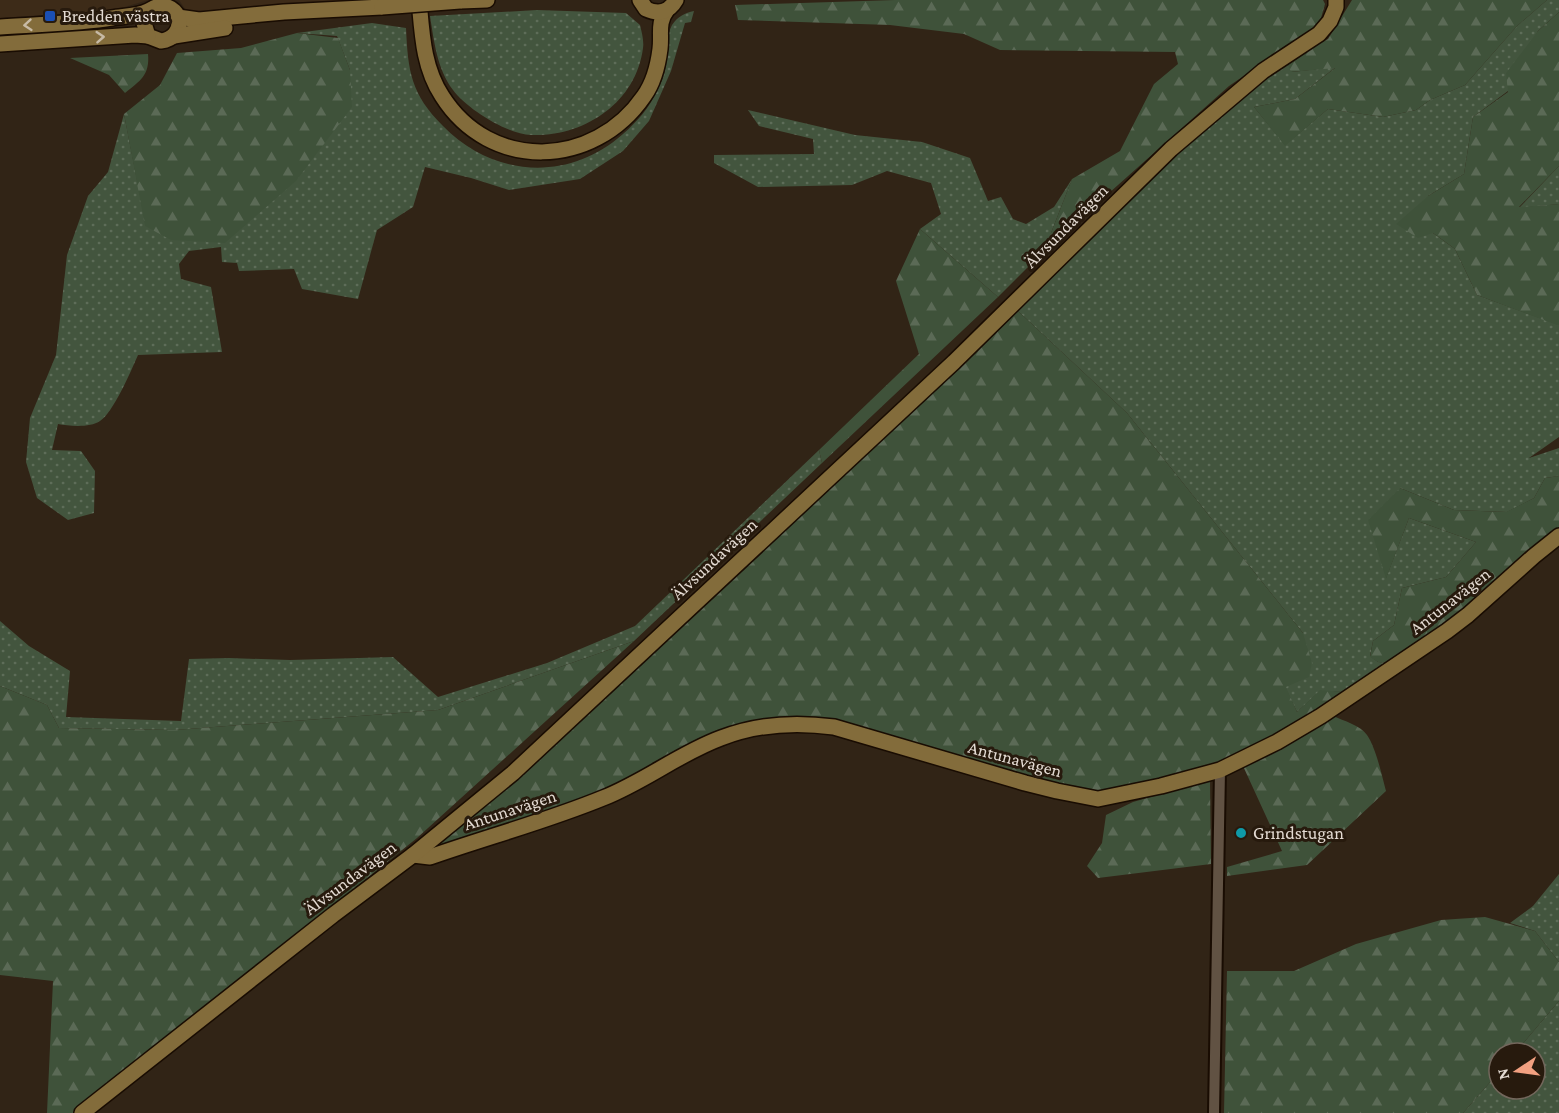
<svg xmlns="http://www.w3.org/2000/svg" width="1559" height="1113" viewBox="0 0 1559 1113" font-family="'Crimson Pro',serif">
	<style>
		.built { fill: #3d2b18 }
		.grass { fill: url(#grass-dots) }
		.forest { fill: url(#forest-firs) }
		.lines { fill: none; stroke-linecap: round; stroke-linejoin: round }
		.street-casing { stroke: #190c02; stroke-width: 14 }
		.secondary-casing { stroke: #190c02; stroke-width: 18 }
		.street { stroke: #615243; stroke-width: 10 }
		.secondary { stroke: #836c3b; stroke-width: 15 }
		.secondary-bridge-casing { stroke: #190c02; stroke-width: 18; stroke-linecap: butt }
		.secondary-bridge { stroke: #836c3b; stroke-width: 15 }
		.oneway { stroke: #c7baa5 }
		.transit-dot { fill: #1a4fb4; stroke: #271a0d; stroke-width: 2 }
		.culture-dot { fill: #0f9aa8; stroke: #271a0d; stroke-width: 2 }
		.labels { text-anchor: middle; stroke-width: 6; stroke-linejoin: round; paint-order: stroke }
		.poi-label { font-size: 18px; fill: #e4dbd3; stroke: #271a0d; text-anchor: start }
		.street-label { font-size: 18px; fill: #e4dbd3; stroke: #271a0d }
	</style>
	<defs>
		<pattern id="grass-dots" width="8" height="8" patternUnits="userSpaceOnUse" patternTransform="scale(1.5)"><rect width="8" height="8" fill="#43553e"/><path d="M2 2h.1M6 6h.1" fill="none" stroke="#5e6d59" stroke-width="1.8" stroke-linecap="round"/></pattern>
		<pattern id="forest-firs" width="22" height="20" patternUnits="userSpaceOnUse" patternTransform="scale(1.5)"><rect width="22" height="20" fill="#3f523a"/><path d="M5 1l3.5 6h-7zM16 11l3.5 6h-7z" fill="#5b6a56"/></pattern>
	</defs>
	<rect width="100%" height="100%" fill="#312416"/>
	<g class="built">
		<polygon points="0,0 148,0 115,10 0,18"/>
		<polygon points="179,0 387,0 199,15 187,12"/>
	</g>
	<g class="grass">
		<polygon points="1547,0 1559,0 1559,12 1538,31 1508,91 1473,117 1464,174 1428,196 1433,233 1455,249 1477,295 1559,325 1559,437 1529,458 1559,448 1559,476 1545,478 1534,498 1507,512 1454,510 1400,488 1386,578 1409,518 1476,542 1446,577 1402,588 1394,625 1373,641 1370,656 1378,662 1390,663 1345,692 1320,691 1297,712 1285,687 1303,633 1127,413 1018,311 1213,119 1287,62 1292,72 1336,67 1295,99 1254,107 1285,145 1328,109 1383,117 1416,110 1430,100 1465,85 1517,26"/>
		<path d="M537 10 626 13 640 25C642 33 644 41 643 48 636 103 584 137 531 135 507 134 467 109 453 90 437 69 434 41 430 16Z"/>
		<path d="M694 11 691 22 685 23 671 71 649 121 623 151 580 179 509 190 471 178 425 167 413 207 377 230 358 299 302 289 294 269 239 271 237 263 222 262 221 247 189 251 179 264 181 279 211 287 222 352 138 355C131 371 113 413 100 421 90 428 69 426 58 424L52 450 81 451 95 471 94 513 68 520 37 498 26 462 30 418 56 355 67 255 88 196 108 172 124 114 146 226 350 70 337 36 297 33 372 23 406 28C408 72 411 94 443 126 494 178 569 182 623 134 637 122 649 108 657 91 661 83 665 74 666 65 668 54 666 35 672 25 678 16 685 13 694 11Z"/>
		<polygon points="748,110 855,135 922,142 970,158 988,201 1001,197 1013,219 1026,224 1054,207 1072,179 1044,251 998,297 920,229 941,214 931,183 887,171 852,185 758,187 714,163 714,155 814,154 813,139 759,126"/>
		<polygon points="1559,166 1559,204 1519,208"/>
		<polygon points="819,450 822,463 634,641 438,710 175,730 59,728 47,705 0,686 0,621 29,646 70,671 66,717 181,721 189,659 229,658 290,660 393,657 438,697 547,663 635,626"/>
		<polygon points="1559,874 1559,962 1535,931 1510,923 1533,906"/>
		<polygon points="1559,1001 1559,1113 1463,1113 1499,1072 1499,1089 1535,1089 1535,1053 1515,1053"/>
	</g>
	<g class="forest">
		<polygon points="895,0 1323,0 1325,4 1321,18 1312,29 1229,86 1044,251 1072,179 1120,151 1154,84 1178,64 1175,52 1000,50 964,34 890,25 738,20 735,5"/>
		<polygon points="1352,0 1547,0 1517,26 1465,85 1430,100 1416,110 1383,117 1328,109 1285,146 1254,107 1295,99 1335,68 1291,72 1287,62 1328,39"/>
		<polygon points="1559,12 1559,166 1519,207 1559,204 1559,325 1557,325 1477,295 1455,249 1433,233 1418,238 1396,224 1428,196 1464,174 1473,117 1508,92 1506,73 1538,31"/>
		<polygon points="297,33 338,38 350,70 352,107 296,181 225,243 171,240 145,226 124,114 160,85 177,53 241,48"/>
		<path d="M148 54C150 75 140 81 125 93L109 75 70 58Z"/>
		<polygon points="920,229 998,297 822,463 819,450 919,354 896,281"/>
		<polygon points="1018,311 1127,413 1303,633 1312,663 1309,677 1286,687 1297,712 1320,690 1345,692 1277,734 1214,764 1134,786 1099,793 1058,785 831,719 783,720 613,789 435,848 431,845 955,373"/>
		<polygon points="1559,476 1559,529 1530,550 1469,608 1390,663 1378,662 1370,657 1373,641 1394,625 1402,588 1446,577 1476,542 1409,518 1386,579 1368,520 1400,488 1454,510 1506,512 1534,498 1545,478"/>
		<polygon points="634,641 417,838 74,1113 47,1113 53,981 0,975 0,686 47,705 59,728 175,730 438,710"/>
		<path d="M1333 716C1344 721 1360 725 1367 735 1376 748 1382 776 1386 791L1307 865 1227 876V867L1282 851 1243 766Z"/>
		<polygon points="1210,780 1211,864 1098,878 1087,866 1102,843 1106,815 1133,802"/>
		<polygon points="1485,917 1535,931 1559,962 1559,1001 1515,1053 1499,1053 1499,1072 1463,1113 1224,1113 1227,971 1294,971 1356,944 1441,920"/>
	</g>
	<g class="lines">
		<defs>
			<polyline id="street" points="1214,1113 1220,770"/>
			<g id="secondary">
				<path d="M419 0C422 33 423 67 442 96 490 172 594 169 644 96 654 82 658 65 660 49 662 34 657 23 667 10"/>
				<path d="M640 0 646 9C659 15 669 12 676 0"/>
				<polyline points="460,1 487,0"/>
				<polyline points="178,17 199,20 284,12 382,7"/>
				<path d="M0 27C37 24 75 24 112 18 123 16 138 16 148 11 153 9 155 6 161 6 184 6 186 38 161 41L148 36 144 23 148 11"/>
				<polyline points="174,36 225,28"/>
				<polyline points="0,44 135,35 148,36"/>
				<path d="M413 855 430 857C487 837 547 821 603 798 644 782 680 753 721 738 757 724 797 722 834 727L1025 783 1057 791 1098 799 1161 786 1220 770 1277 742 1321 716 1447 631 1468 615 1534 556 1559 536"/>
				<polyline points="82,1113 333,915 413,855 513,773 954,362 1171,149 1263,71 1319,34 1330,21 1336,7 1336,0"/>
			</g>
		</defs>
		<use href="#street" class="street-casing"/>
		<use href="#secondary" class="secondary-casing"/>
		<use href="#street" class="street"/>
		<use href="#secondary" class="secondary"/>
		<defs>
			<polyline id="secondary-bridge" points="382,7 460,1"/>
		</defs>
		<use href="#secondary-bridge" class="secondary-bridge-casing"/>
		<use href="#secondary-bridge" class="secondary-bridge"/>
	</g>
	<defs><path id="oneway-chevron" d="M-2-3.5L2.5 0L-2 3.5" fill="none" stroke-width="1.6" stroke-linecap="round" stroke-linejoin="round" transform="scale(1.5)"/></defs>
	<g class="oneway">
		<use href="#oneway-chevron" transform="translate(28 25) rotate(175)"/>
		<use href="#oneway-chevron" transform="translate(100 37) rotate(-4)"/>
	</g>
	<rect class="transit-dot" x="44" y="10" width="12" height="12" rx="3"/>
	<circle class="culture-dot" cx="1241" cy="833" r="6"/>
	<g class="labels">
		<g class="poi-label">
			<text x="62" y="22">Bredden västra</text>
			<text x="1253" y="839">Grindstugan</text>
		</g>
		<g class="street-label">
			<text transform="translate(1066 226) rotate(-45)" y="6">Älvsundavägen</text>
			<text transform="translate(714 559) rotate(-43)" y="6">Älvsundavägen</text>
			<text transform="translate(1450 601) rotate(-38)" y="6">Antunavägen</text>
			<text transform="translate(1015 759) rotate(15)" y="6">Antunavägen</text>
			<text transform="translate(510 810) rotate(-18)" y="6">Antunavägen</text>
			<text transform="translate(350 878) rotate(-37)" y="6">Älvsundavägen</text>
		</g>
	</g>
	<g transform="translate(1517 1071) rotate(257)"><circle r="28" fill="#271a0d" stroke="#73675c" stroke-width="1.5"/>
	<path d="M0-4.5L10 22L0 15L-10 22Z" fill="#f2a080"/>
	<text y="-9" font-size="16" font-weight="bold" text-anchor="middle" fill="#e4dbd3">N</text>
	</g>
</svg>
